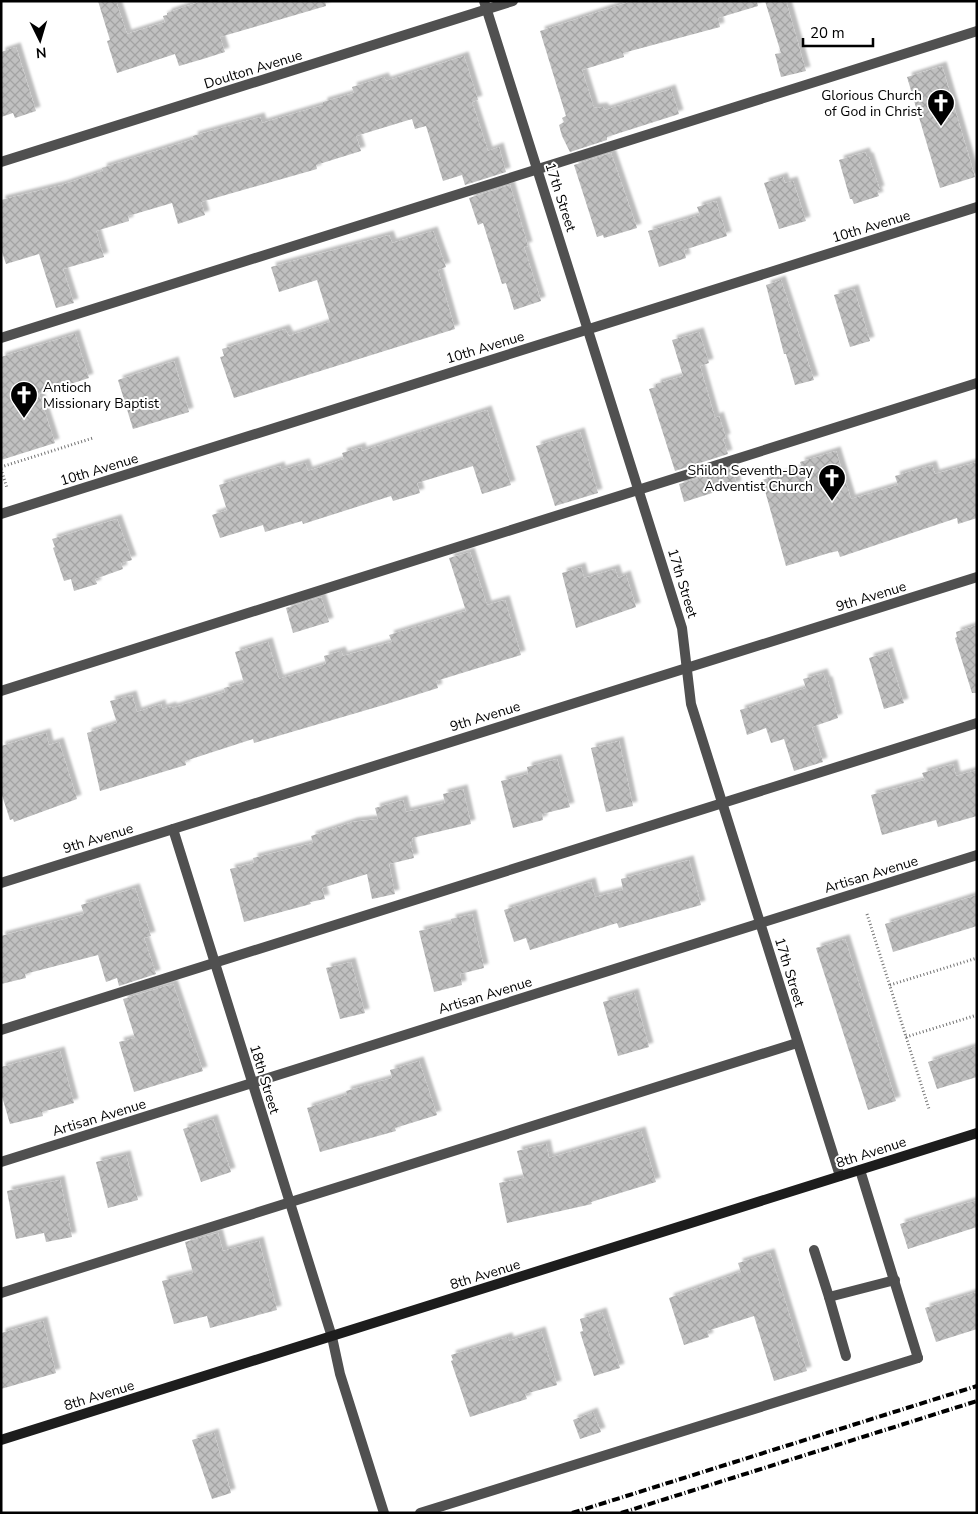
<svg xmlns="http://www.w3.org/2000/svg" width="978" height="1514" viewBox="0 0 978 1514" font-family="'Nunito Sans',sans-serif">
	<style>
		.building { fill: url(#building-cross-hatch); filter: url(#shadow) }
		.lines { fill: none; stroke-linecap: round; stroke-linejoin: round }
		.path { stroke: #727272; stroke-width: 3; stroke-dasharray: 1 2.5; stroke-linecap: butt }
		.lane { stroke: #505050; stroke-width: 10 }
		.street { stroke: #505050; stroke-width: 10 }
		.secondary { stroke: #1d1d1d; stroke-width: 10 }
		.rail { stroke: #000; stroke-width: 4; stroke-dasharray: 8 2.5 1 2.5; stroke-linecap: butt }
		.labels { text-anchor: middle; stroke-width: 4; stroke-linejoin: round; paint-order: stroke }
		.street-label { font-size: 14px; fill: #000; stroke: #fff }
		.poi-label { font-size: 14px; fill: #000; stroke: #fff; text-anchor: end }
	</style>
	<defs>
		<pattern id="building-cross-hatch" width="8" height="8" patternUnits="userSpaceOnUse" patternTransform="scale(1.25)"><rect width="8" height="8" fill="#c0c0c0"/><path d="M0 0l8 8M0 8l8-8" fill="none" stroke="#a3a3a3"/></pattern>
		<filter id="shadow"><feDropShadow dx="4.5" dy="-4.5" stdDeviation="1" flood-color="#0004"/></filter>
	</defs>
	<rect width="100%" height="100%" fill="#fff"/>
	<g class="building">
		<polygon points="98,1 116,1 127,34 165,22 163,16 167,15 167,13 202,1 325,1 326,6 220,37 225,52 203,59 179,66 175,54 117,73 107,41 110,40"/>
		<polygon points="632,1 757,1 758,6 718,18 720,27 623,53 624,57 582,70 594,108 603,107 605,110 671,89 679,114 607,137 607,140 570,152 562,136 559,125 564,122 562,118 566,116 540,31"/>
		<polygon points="765,1 786,1 806,71 781,77 775,54 781,53"/>
		<polygon points="16,47 36,111 15,118 13,113 1,117 1,52"/>
		<polygon points="464,56 478,100 472,102 488,151 499,147 506,172 465,185 462,175 443,181 426,126 415,129 412,119 356,136 361,151 316,165 317,169 201,202 205,215 178,224 172,203 128,216 129,221 96,231 104,257 63,269 74,303 56,308 39,254 6,264 1,249 1,200 62,185 103,171 102,168 194,139 193,136 221,128 260,117 262,123 323,105 323,102 354,93 352,87 384,77 386,81"/>
		<polygon points="942,66 975,177 940,188 907,77"/>
		<polygon points="865,152 867,157 869,157 880,190 877,191 879,196 854,204 852,199 850,199 839,160"/>
		<polygon points="611,153 637,228 604,238 603,235 597,237 574,165"/>
		<polygon points="783,177 785,183 793,181 806,221 779,229 764,183"/>
		<polygon points="510,185 528,246 524,247 541,301 514,310 506,283 502,284 483,223 478,225 469,198"/>
		<polygon points="716,201 727,236 684,250 686,258 659,267 648,231 700,215 697,207"/>
		<polygon points="433,231 446,267 438,270 455,329 234,398 220,357 224,356 222,349 285,329 289,336 330,322 317,280 279,292 271,267 389,235 392,243"/>
		<polygon points="781,280 814,380 795,385 786,354 784,354 766,285"/>
		<polygon points="854,289 870,341 850,347 834,295"/>
		<polygon points="699,332 709,363 700,366 715,418 719,416 726,438 723,439 728,454 675,471 649,389 656,387 656,384 683,376 672,340"/>
		<polygon points="75,334 89,378 39,394 55,443 1,460 1,357"/>
		<polygon points="174,361 189,412 133,429 118,380"/>
		<polygon points="487,410 511,485 482,494 473,466 417,483 420,493 393,501 391,496 303,524 302,521 265,532 263,525 220,538 212,515 227,510 219,485 280,466 281,470 305,463 308,471 344,459 342,453 361,447 362,451"/>
		<polygon points="580,432 598,493 555,506 536,446"/>
		<polygon points="836,451 851,499 898,485 895,476 932,465 935,474 977,462 977,518 958,524 957,518 840,557 838,551 829,553 786,566 762,480 802,468 800,462"/>
		<polygon points="732,468 737,485 684,502 679,484"/>
		<polygon points="117,519 132,560 121,563 123,569 95,579 97,584 74,591 71,579 64,581 53,548 55,547 52,539"/>
		<polygon points="470,552 487,605 505,600 521,655 436,681 438,688 387,704 254,743 253,739 185,761 186,765 100,791 87,733 117,723 110,701 132,695 137,712 161,704 162,709 172,706 172,708 225,692 224,688 244,683 235,652 268,642 279,679 326,664 324,656 341,651 343,656 392,642 389,635 466,611 449,558"/>
		<polygon points="581,567 584,578 615,569 618,578 626,575 636,607 576,628 562,573"/>
		<polygon points="321,597 329,622 293,633 286,608"/>
		<polygon points="977,625 977,693 972,693 955,638 957,637 956,632"/>
		<polygon points="888,652 904,703 884,709 869,658"/>
		<polygon points="823,673 826,681 828,681 838,718 812,727 823,762 794,771 784,739 771,743 766,728 747,735 740,710 806,688 803,679"/>
		<polygon points="46,733 49,745 59,742 77,799 14,822 13,819 10,820 1,792 1,746"/>
		<polygon points="619,741 633,806 606,812 591,748"/>
		<polygon points="557,759 570,807 542,814 543,820 513,828 501,781 528,774 527,767"/>
		<polygon points="953,764 956,776 977,770 977,816 938,827 936,820 882,835 871,795 925,780 922,773"/>
		<polygon points="463,789 471,824 412,838 413,841 410,842 414,858 389,864 395,894 372,899 367,874 322,888 325,899 310,902 311,904 244,922 230,869 254,863 253,858 313,843 311,836 353,822 378,819 375,808 403,800 406,812 445,803 443,794"/>
		<polygon points="689,860 701,905 619,928 617,923 530,950 526,938 514,942 504,910 591,882 595,897 623,890 621,879"/>
		<polygon points="135,888 151,936 144,938 156,974 119,986 117,978 106,982 98,955 25,974 26,978 1,984 1,936 84,914 81,905"/>
		<polygon points="977,895 977,926 893,952 885,924"/>
		<polygon points="472,914 484,968 460,974 462,985 434,992 419,931 452,923 451,919"/>
		<polygon points="845,939 896,1101 868,1110 816,948"/>
		<polygon points="351,962 365,1013 340,1019 326,968"/>
		<polygon points="173,984 203,1071 134,1092 119,1042 135,1038 123,999"/>
		<polygon points="634,993 649,1047 618,1056 603,1002"/>
		<polygon points="977,1046 977,1077 937,1089 928,1062"/>
		<polygon points="60,1051 74,1103 42,1112 43,1116 10,1124 1,1093 1,1067"/>
		<polygon points="419,1061 437,1115 395,1128 396,1131 320,1152 307,1108 347,1095 346,1091 392,1078 390,1070"/>
		<polygon points="213,1119 231,1172 201,1182 183,1129"/>
		<polygon points="641,1131 656,1182 591,1202 592,1204 507,1223 499,1183 524,1178 517,1151 546,1144 549,1158"/>
		<polygon points="126,1155 138,1200 108,1208 96,1162"/>
		<polygon points="60,1180 72,1237 46,1242 44,1233 16,1239 7,1191"/>
		<polygon points="977,1200 977,1227 908,1249 900,1224"/>
		<polygon points="218,1233 223,1251 259,1241 277,1310 210,1328 207,1316 174,1324 162,1281 193,1273 185,1242"/>
		<polygon points="770,1253 807,1371 774,1381 754,1316 707,1331 709,1337 684,1345 669,1298 741,1272 738,1263"/>
		<polygon points="977,1292 977,1329 936,1342 925,1308"/>
		<polygon points="602,1312 620,1368 594,1376 580,1332 583,1331 580,1319"/>
		<polygon points="43,1321 56,1373 1,1389 1,1333"/>
		<polygon points="541,1331 557,1385 525,1394 527,1399 470,1417 451,1361 453,1360 451,1355 508,1337 509,1341"/>
		<polygon points="593,1412 601,1432 580,1439 573,1420"/>
		<polygon points="214,1433 231,1493 212,1499 192,1440"/>
	</g>
	<g class="lines">
		<g class="path">
			<polyline points="1,467 93,438"/>
			<polyline points="1,469 7,488"/>
			<polyline points="867,914 929,1109"/>
			<polyline points="890,985 977,958"/>
			<polyline points="906,1037 977,1015"/>
		</g>
		<g class="lane">
			<polyline points="1,338 977,31"/>
			<polyline points="1,691 977,383"/>
			<polyline points="1,1030 977,723"/>
			<polyline points="814,1250 829,1297"/>
			<polyline points="1,1293 797,1043"/>
			<polyline points="332,1337 340,1374 384,1513"/>
			<polyline points="846,1356 829,1297 895,1280"/>
			<polyline points="420,1513 918,1358"/>
		</g>
		<g class="street">
			<polyline points="484,1 682,628 691,704 840,1176"/>
			<polyline points="1,162 513,1"/>
			<polyline points="1,514 977,207"/>
			<polyline points="173,829 332,1337"/>
			<polyline points="1,883 977,577"/>
			<polyline points="1,1162 977,855"/>
			<polyline points="860,1170 918,1358"/>
		</g>
		<polyline class="secondary" points="1,1440 977,1133"/>
		<g class="rail">
			<polyline points="572,1513 977,1386"/>
			<polyline points="621,1513 977,1401"/>
		</g>
	</g>
	<defs>
		<symbol id="church-pin" viewBox="-11 -11 22 30"><path d="M0 17L-7.5 6A9.5 9.5 0 1 1 7.5 6Z" fill="#000" stroke="#fff"/><path d="M-1.2-6h2.4v3.5h3.3v2.4h-3.3V6h-2.4V-.1h-3.3v-2.4h3.3Z" fill="#fff"/></symbol>
	</defs>
	<g fill-rule="evenodd">
		<use href="#church-pin" x="925" y="87" width="32" height="43"/>
		<use href="#church-pin" x="8" y="379" width="32" height="43"/>
		<use href="#church-pin" x="816" y="462" width="32" height="43"/>
	</g>
	<g class="labels">
		<g class="street-label">
			<text transform="translate(253 69) rotate(-17)" y="5">Doulton Avenue</text>
			<text transform="translate(561 197) rotate(72)" y="5">17th Street</text>
			<text transform="translate(871 226) rotate(-17)" y="5">10th Avenue</text>
			<text transform="translate(485 347) rotate(-17)" y="5">10th Avenue</text>
			<text transform="translate(99 469) rotate(-17)" y="5">10th Avenue</text>
			<text transform="translate(683 583) rotate(73)" y="5">17th Street</text>
			<text transform="translate(871 596) rotate(-17)" y="5">9th Avenue</text>
			<text transform="translate(485 716) rotate(-17)" y="5">9th Avenue</text>
			<text transform="translate(98 838) rotate(-17)" y="5">9th Avenue</text>
			<text transform="translate(871 874) rotate(-17)" y="5">Artisan Avenue</text>
			<text transform="translate(790 972) rotate(73)" y="5">17th Street</text>
			<text transform="translate(485 995) rotate(-17)" y="5">Artisan Avenue</text>
			<text transform="translate(265 1079) rotate(73)" y="5">18th Street</text>
			<text transform="translate(99 1117) rotate(-17)" y="5">Artisan Avenue</text>
			<text transform="translate(871 1152) rotate(-18)" y="5">8th Avenue</text>
			<text transform="translate(485 1274) rotate(-17)" y="5">8th Avenue</text>
			<text transform="translate(99 1395) rotate(-17)" y="5">8th Avenue</text>
		</g>
		<g class="poi-label">
			<text x="922" y="100">Glorious Church<tspan x="922" dy="16">of God in Christ</tspan></text>
			<text x="43" y="392" text-anchor="start">Antioch<tspan x="43" dy="16">Missionary Baptist</tspan></text>
			<text x="813" y="475">Shiloh Seventh-Day<tspan x="813" dy="16">Adventist Church</tspan></text>
		</g>
	</g>
	<rect width="978" height="1514" fill="none" stroke="#000000" stroke-width="5"/>
	<g transform="translate(40 40) rotate(175)" stroke="#ffffff" stroke-width="4" paint-order="stroke">
	<path d="M0-4L9 19L0 12L-9 19Z" fill="#000000"/>
	<text y="-8" font-size="14" font-weight="bold" text-anchor="middle" fill="#000000">N</text>
	</g>
	<path d="M803 38v8h70v-8" fill="none" stroke="#000000" stroke-width="2.5"/>
	<text x="810" y="38" font-size="15" fill="#000000" stroke="#ffffff" stroke-width="4" paint-order="stroke">20 m</text>
</svg>
